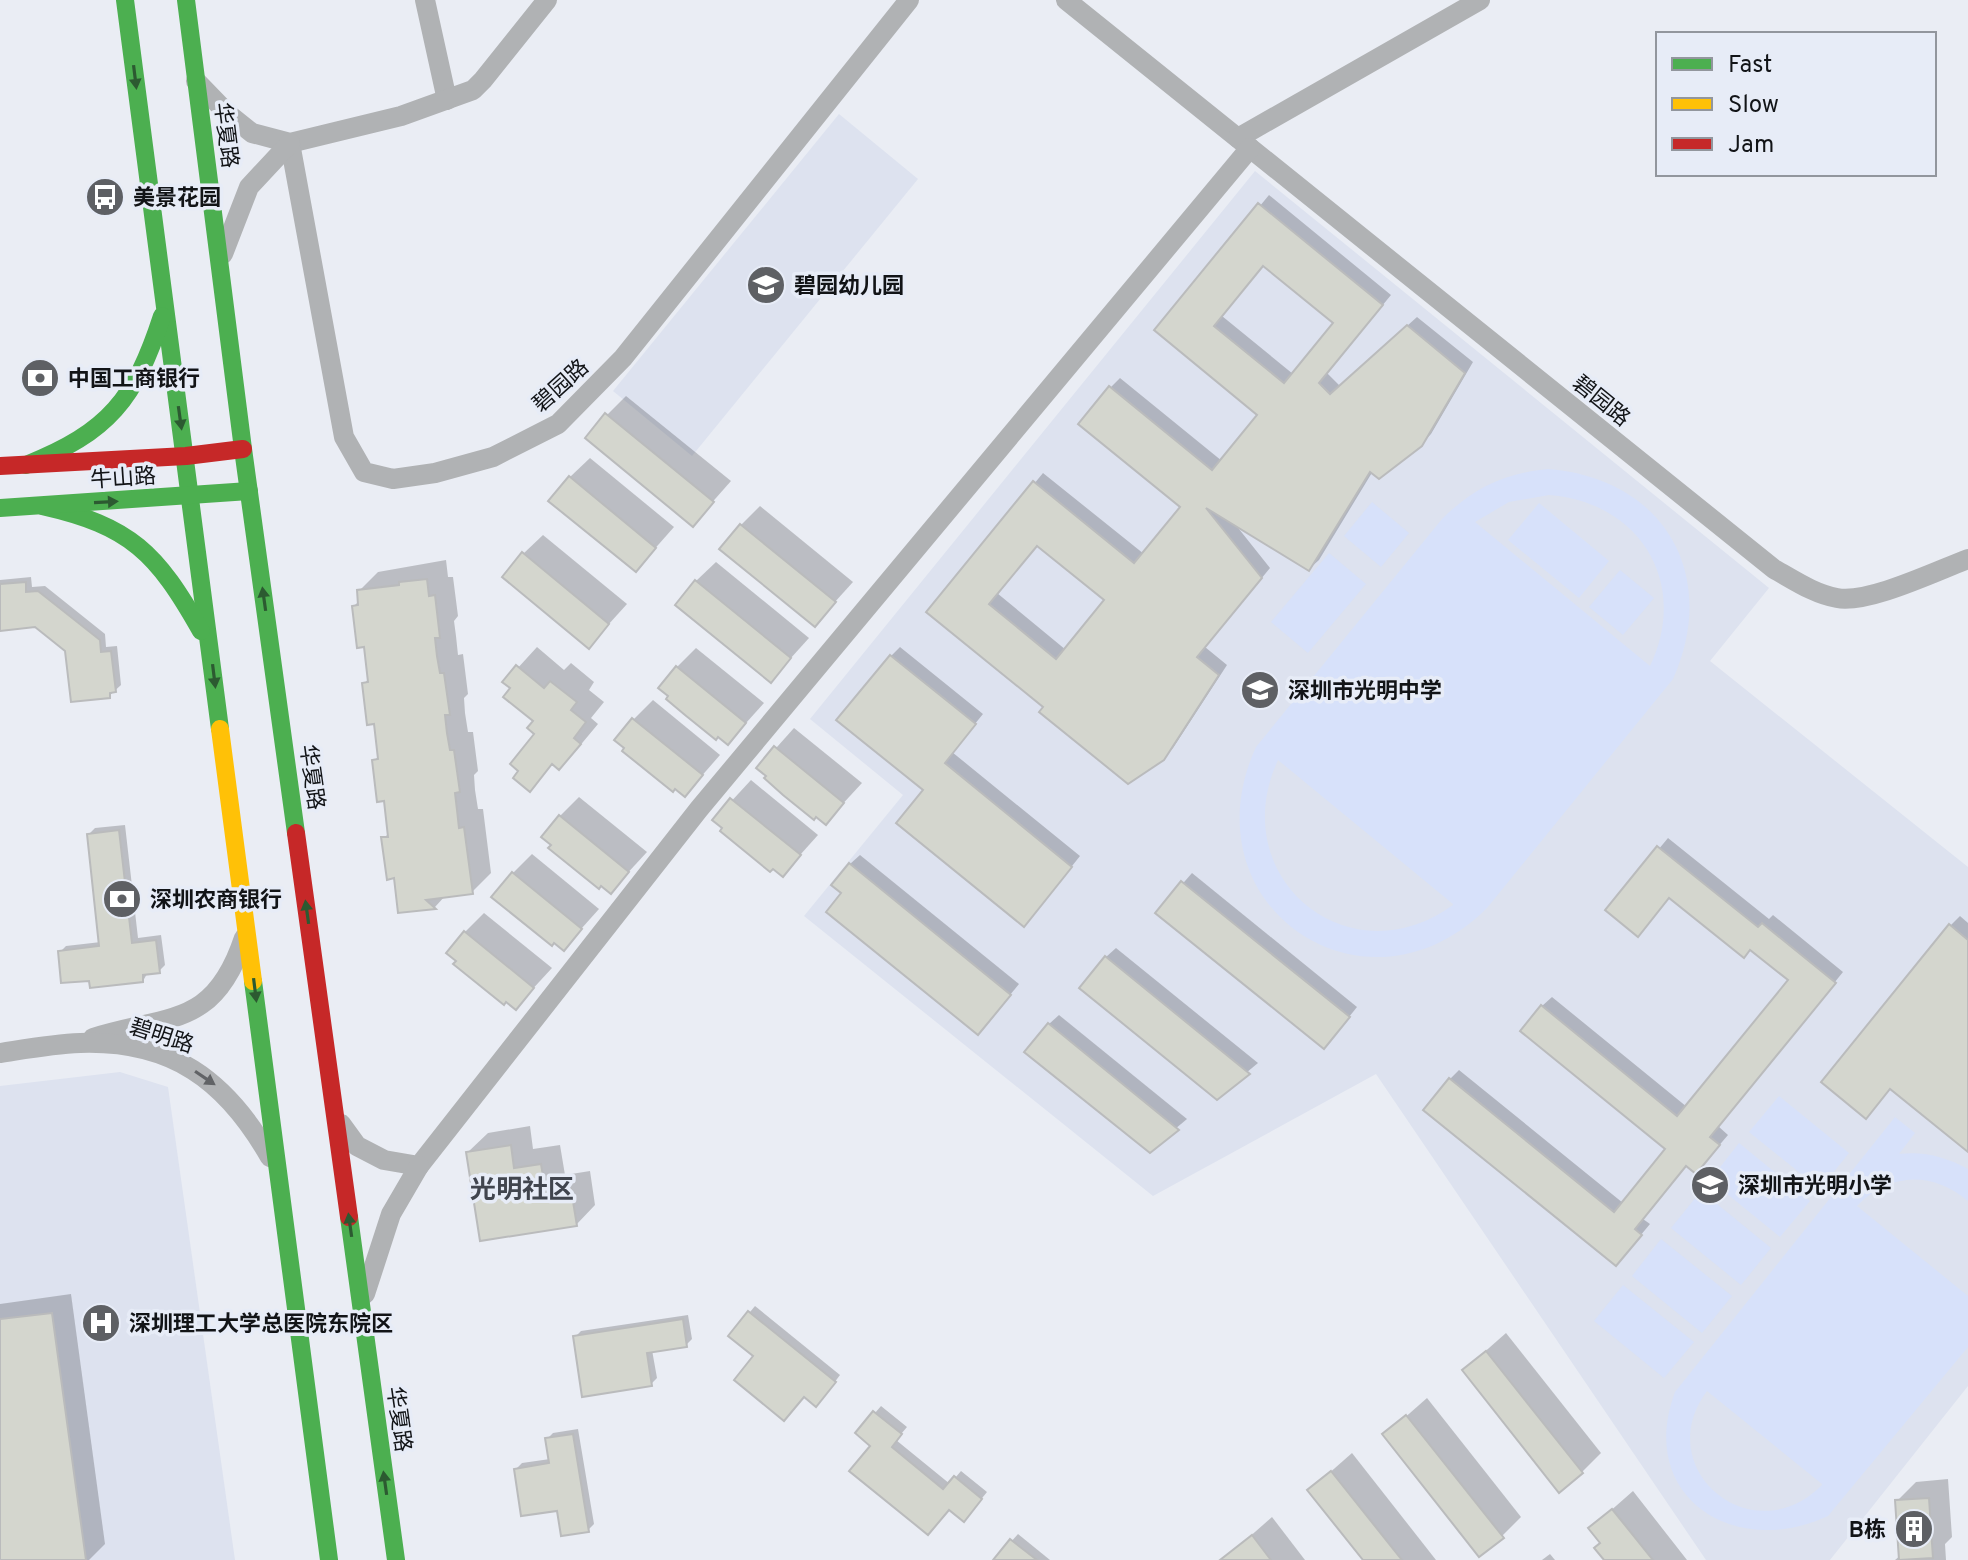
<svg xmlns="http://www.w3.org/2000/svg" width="1968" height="1560" viewBox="0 0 1968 1560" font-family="Overpass,'Noto Sans SC',sans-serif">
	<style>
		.built { fill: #dde2ef }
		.green { fill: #d7e1fa; fill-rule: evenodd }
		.shadow { fill: #0003; fill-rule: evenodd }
		.building { fill: #d4d6ce; stroke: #babbbc; stroke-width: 2; fill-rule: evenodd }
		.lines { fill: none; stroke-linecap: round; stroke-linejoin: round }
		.street { stroke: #b0b2b4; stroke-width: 20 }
		.fast { stroke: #4caf50; stroke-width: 18 }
		.slow { stroke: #ffc107; stroke-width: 18 }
		.jam { stroke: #c62828; stroke-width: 18 }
		.oneway { fill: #2c5a31 }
		.oneway2 { fill: #616366 }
		.labels { text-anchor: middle; stroke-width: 7; stroke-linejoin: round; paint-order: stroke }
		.street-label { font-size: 22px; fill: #121417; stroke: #e7ecf7 }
		.poi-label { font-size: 22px; font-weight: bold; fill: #121417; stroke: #e7ecf7; text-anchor: start }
		.quarter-label { font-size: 26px; font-weight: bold; fill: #41454e; stroke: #e7ecf7 }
	</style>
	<rect width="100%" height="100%" fill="#eaedf4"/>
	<g class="built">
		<polygon points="839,114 918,179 692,456 613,391"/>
		<polygon points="1255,171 1769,588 1710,661 1968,867 1968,1386 1830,1560 1706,1560 1376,1074 1153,1196 804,916 903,795 810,719"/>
		<polygon points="120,1072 168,1087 235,1560 0,1560 0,1086"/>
	</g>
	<g class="green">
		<path d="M1548 469C1663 478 1720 574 1673 679L1487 908C1365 1030 1184 905 1256 747L1442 519C1473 488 1505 473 1548 469ZM1549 495C1639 502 1690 582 1650 666L1475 522 1509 502ZM1278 760 1453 904V905C1348 981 1224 877 1278 760Z"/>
		<polygon points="1372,502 1409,533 1381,567 1344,536"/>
		<polygon points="1539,503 1609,561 1579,598 1508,540"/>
		<polygon points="1329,553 1366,584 1308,653 1271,622"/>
		<polygon points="1620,570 1654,598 1623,635 1589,607"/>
		<polygon points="1779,1096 1849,1153 1820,1189 1749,1132"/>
		<path d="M1895 1117 1915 1133 1899 1154C1924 1151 1946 1157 1968 1169V1201C1933 1171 1889 1172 1857 1206L1968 1296V1347L1828 1516C1734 1560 1636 1496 1675 1392ZM1707 1391 1822 1484V1485C1753 1555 1649 1469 1707 1391Z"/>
		<polygon points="1739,1143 1810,1201 1780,1237 1710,1180"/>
		<polygon points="1701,1191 1771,1248 1741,1285 1671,1228"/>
		<polygon points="1661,1239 1732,1296 1702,1333 1632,1276"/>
		<polygon points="1623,1285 1694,1342 1664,1378 1594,1321"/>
	</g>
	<g class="shadow">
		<path d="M1269 195 1391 295 1327 373 1340 386 1417 317 1473 362 1431 434 1420 445 1373 471 1319 560 1309 569 1235 524 1270 568 1205 647 1227 665 1173 748 1162 759 1046 707 929 611 1043 473 1144 554 1183 507 1111 387 1120 378 1222 461 1260 415 1157 330ZM1264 264 1335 322 1293 374 1222 316ZM1038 544 1107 600 1066 650 997 593Z"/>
		<polygon points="626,396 731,481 693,524 607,415"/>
		<polygon points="590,458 674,527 636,570 570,477"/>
		<polygon points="760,506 853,582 815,624 741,525"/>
		<polygon points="543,535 627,604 589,646 523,554"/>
		<polygon points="446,560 448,577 453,577 458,616 454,621 456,636 458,655 463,654 468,694 464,698 465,713 468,732 473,732 478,771 474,775 475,790 478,809 483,809 491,873 472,892 446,895 435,907 400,911 396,876 384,838 390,832 386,799 374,761 380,755 376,722 364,684 370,677 366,644 354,606 360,600 359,591 378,572"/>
		<polygon points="716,562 809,638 771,680 696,581"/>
		<polygon points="31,577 32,587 45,586 105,634 106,647 117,646 121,685 109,696 67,650 35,625 0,629 0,580"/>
		<polygon points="537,647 564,670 571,663 594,682 589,690 604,702 591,718 598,724 578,748 559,767 554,763 529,789 537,734 535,721 513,688 505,682"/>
		<polygon points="900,647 983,714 952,752 1080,856 1033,915 926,790 891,656"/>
		<polygon points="696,648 764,703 728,743 677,667"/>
		<polygon points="653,700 720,755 685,795 675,787 634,719"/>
		<polygon points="794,728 862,783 826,822 759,767"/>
		<polygon points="751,780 818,835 783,874 715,819"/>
		<polygon points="579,797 647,852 611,891 560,816"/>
		<polygon points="125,825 138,938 161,935 165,965 159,971 148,972 143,981 90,978 60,952 66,946 101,942 89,834 95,828"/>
		<polygon points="1668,838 1769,919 1773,915 1843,972 1718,1126 1728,1135 1705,1162 1687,1164 1643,1219 1650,1224 1625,1254 1450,1079 1459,1070 1623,1203 1667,1148 1542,1006 1552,997 1687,1107 1790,979 1751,948 1670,896 1647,925 1608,910"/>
		<polygon points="532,854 599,909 564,948 513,873"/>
		<polygon points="860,855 1019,984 987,1023 850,864"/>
		<polygon points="1192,873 1357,1007 1333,1037 1158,912"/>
		<polygon points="484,913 552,968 516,1007 465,932"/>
		<polygon points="1960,916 1968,923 1968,1150 1950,926"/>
		<polygon points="1116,948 1258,1063 1217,1097 1106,957"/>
		<polygon points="1059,1015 1187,1119 1150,1150 1049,1024"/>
		<polygon points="530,1126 533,1149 560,1145 565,1175 590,1171 595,1205 576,1225 468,1152 488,1133"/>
		<polygon points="71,1294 105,1544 89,1560 0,1560 0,1304"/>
		<polygon points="755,1306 840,1375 822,1399 756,1355 750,1312"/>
		<polygon points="688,1315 692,1339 686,1345 652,1350 657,1378 651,1384 575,1337 581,1331"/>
		<polygon points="1506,1333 1601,1453 1582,1472 1464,1370"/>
		<polygon points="1427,1398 1521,1517 1502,1536 1385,1435"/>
		<polygon points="881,1406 907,1427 896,1440 950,1484 961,1471 987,1492 970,1513 858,1433"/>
		<polygon points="578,1429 594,1524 588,1530 516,1469 522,1463 550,1459 547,1439 553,1433"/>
		<polygon points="1352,1453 1436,1560 1365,1560 1310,1490"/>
		<polygon points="1948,1479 1952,1537 1945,1544 1946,1560 1895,1560 1901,1555 1897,1501 1916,1482"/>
		<polygon points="1633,1491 1687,1560 1607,1560 1602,1542 1591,1528"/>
		<polygon points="1272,1517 1305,1560 1234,1560 1230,1554"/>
		<polygon points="1018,1534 1050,1560 995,1560"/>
		<polygon points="1550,1554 1555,1560 1542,1560"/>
	</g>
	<g class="building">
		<path d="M1258 203 1383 305 1319 383 1330 394 1407 325 1465 373 1422 446 1379 479 1370 472 1309 571 1206 508 1262 578 1197 657 1219 675 1164 760 1128 784 1039 712 1043 707 926 612 1033 481 1134 563 1180 507 1078 424 1109 386 1212 470 1257 415 1154 330ZM1263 266 1333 323 1284 383 1214 326ZM1037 546 1104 600 1056 659 989 604Z"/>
		<polygon points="605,413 714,502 693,527 585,438"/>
		<polygon points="569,476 656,548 636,572 548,501"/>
		<polygon points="740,524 836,602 815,627 719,549"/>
		<polygon points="522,552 609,624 589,649 502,577"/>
		<polygon points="427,579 429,596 435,595 440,638 435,638 437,656 440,673 444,673 450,715 445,715 447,733 450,750 454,750 460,792 455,793 457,810 459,828 464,827 473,894 426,900 436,909 398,913 394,878 387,880 381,837 388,837 384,801 377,802 372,760 378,759 374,724 367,725 362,683 368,682 364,647 357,648 352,606 358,605 357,590 399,585 399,582"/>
		<polygon points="695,580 791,658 771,683 675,605"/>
		<polygon points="26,582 26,592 38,591 100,640 101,652 111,651 116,692 110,693 110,698 71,702 65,651 35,627 0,631 0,584"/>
		<polygon points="890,655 976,724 945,763 1072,867 1024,927 896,823 923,790 836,720"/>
		<polygon points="516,665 544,688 550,681 577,702 571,710 586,722 574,738 581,744 559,770 552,764 530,792 513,778 518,771 510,764 534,734 527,728 533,721 503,697 510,688 502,682"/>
		<polygon points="676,666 746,723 728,745 718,737 716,740 685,715 666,699 668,696 658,688"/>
		<polygon points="632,718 703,775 685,797 675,789 673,792 622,751 624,748 614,740"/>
		<polygon points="774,746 844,803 826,825 816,817 814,820 783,795 764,778 766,776 756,768"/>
		<polygon points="730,798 801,855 783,877 773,869 770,872 720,831 722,828 712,820"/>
		<polygon points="559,815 629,872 611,894 601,886 599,889 548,848 551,845 541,837"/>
		<polygon points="119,830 132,943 156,940 160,973 143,975 143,982 90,988 89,981 61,983 58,951 99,946 87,834"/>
		<polygon points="1657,846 1758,927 1762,923 1836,983 1710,1137 1720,1145 1696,1174 1686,1166 1635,1229 1642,1235 1616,1266 1423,1110 1449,1078 1614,1212 1665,1149 1520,1031 1541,1005 1677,1116 1788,980 1750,950 1744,958 1669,898 1638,937 1605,910"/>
		<polygon points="849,863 1011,995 978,1035 826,912 841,893 831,885"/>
		<polygon points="512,872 582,929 564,951 554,943 552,946 491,897"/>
		<polygon points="1181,881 1350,1017 1324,1049 1155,913"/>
		<polygon points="1949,924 1968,940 1968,1152 1890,1089 1866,1119 1821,1082"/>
		<polygon points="464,931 534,988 516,1010 506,1002 504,1005 453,964 456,961 446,953"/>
		<polygon points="1105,956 1250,1074 1217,1100 1079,988"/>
		<polygon points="1048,1023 1179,1130 1150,1153 1024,1052"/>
		<polygon points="511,1145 514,1168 541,1164 546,1193 571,1189 577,1226 480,1241 466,1152"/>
		<polygon points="748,1311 836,1382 816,1407 804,1397 784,1421 734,1380 753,1356 728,1336"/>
		<polygon points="52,1313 86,1560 0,1560 0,1319"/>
		<polygon points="683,1319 687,1347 647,1353 652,1386 582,1397 573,1336"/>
		<polygon points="1486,1351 1583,1473 1559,1493 1462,1370"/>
		<polygon points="873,1411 902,1434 892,1447 943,1489 954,1476 982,1499 964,1522 949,1510 928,1535 849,1471 870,1446 855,1433"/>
		<polygon points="1406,1415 1504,1538 1479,1557 1382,1434"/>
		<polygon points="573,1434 589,1532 561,1536 557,1511 521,1516 514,1469 549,1463 545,1438"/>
		<polygon points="1331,1471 1402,1560 1363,1560 1307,1490"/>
		<polygon points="1929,1498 1933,1558 1899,1560 1895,1500"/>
		<polygon points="1612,1509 1653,1560 1604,1560 1594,1548 1600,1543 1588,1528"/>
		<polygon points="1252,1535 1271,1560 1220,1560"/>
		<polygon points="1010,1539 1037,1560 993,1560"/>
	</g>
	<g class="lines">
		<g class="street">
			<polyline points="425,0 447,100"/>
			<path d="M1066 0 1774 569C1794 580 1814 594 1837 598 1868 604 1936 571 1968 559"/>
			<polyline points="196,81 227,113 252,133 290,143 401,116 473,90 483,80 547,0"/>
			<polyline points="1238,138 1480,0"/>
			<polyline points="290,143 344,437 364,472 393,479 435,473 493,457 558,424 623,358 909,0"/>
			<polyline points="223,254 249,187 290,143"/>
			<path d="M93 1038C170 1014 214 1028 244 938"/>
			<path d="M0 1053C26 1049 53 1044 80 1043 172 1040 226 1080 270 1157"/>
			<polyline points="341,1124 357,1146 384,1160 419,1166 699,809 1250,148"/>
			<polyline points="365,1294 391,1214 419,1166"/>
		</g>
		<g class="fast">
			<polyline points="125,0 220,729"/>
			<polyline points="186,0 243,449 296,833"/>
			<path d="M26 465C109 432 135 399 162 316"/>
			<path d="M42 506C131 526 157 553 201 631"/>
			<polyline points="0,508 249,491"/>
			<polyline points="253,981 329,1560"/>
			<polyline points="349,1217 396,1560"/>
		</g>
		<polyline class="slow" points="220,729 253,981"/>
		<g class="jam">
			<polyline points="0,466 186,456 243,449"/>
			<polyline points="296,833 349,1217"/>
		</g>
	</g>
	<defs><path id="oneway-solid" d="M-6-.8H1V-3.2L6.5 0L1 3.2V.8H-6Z" transform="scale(2)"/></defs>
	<g class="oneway">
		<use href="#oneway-solid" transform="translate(135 77) rotate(83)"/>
		<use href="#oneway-solid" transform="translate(180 418) rotate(82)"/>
		<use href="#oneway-solid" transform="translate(106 502) rotate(-3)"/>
		<use href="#oneway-solid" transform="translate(264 599) rotate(-98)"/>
		<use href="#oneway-solid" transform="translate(214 676) rotate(83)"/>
		<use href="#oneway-solid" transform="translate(307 912) rotate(-98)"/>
		<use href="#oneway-solid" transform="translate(255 990) rotate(83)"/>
		<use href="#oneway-solid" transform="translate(350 1225) rotate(-98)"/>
		<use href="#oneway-solid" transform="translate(385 1483) rotate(-98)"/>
	</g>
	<use class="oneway2" href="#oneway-solid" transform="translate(205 1078) rotate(34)"/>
	<defs>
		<symbol id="bus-disc" viewBox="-11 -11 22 22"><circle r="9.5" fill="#5e6064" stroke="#e7ecf7"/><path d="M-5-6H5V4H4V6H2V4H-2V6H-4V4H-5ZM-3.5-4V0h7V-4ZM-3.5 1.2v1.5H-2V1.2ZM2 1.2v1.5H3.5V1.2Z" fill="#fff"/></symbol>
		<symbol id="school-disc" viewBox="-11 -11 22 22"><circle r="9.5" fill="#5e6064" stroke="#e7ecf7"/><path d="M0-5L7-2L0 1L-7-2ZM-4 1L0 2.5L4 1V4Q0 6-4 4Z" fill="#fff"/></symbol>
		<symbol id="bank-disc" viewBox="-11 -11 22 22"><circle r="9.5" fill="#5e6064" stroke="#e7ecf7"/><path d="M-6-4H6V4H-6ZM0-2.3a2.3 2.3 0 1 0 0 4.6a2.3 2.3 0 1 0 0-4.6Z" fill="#fff"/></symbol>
		<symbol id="hospital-disc" viewBox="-11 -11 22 22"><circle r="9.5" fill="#5e6064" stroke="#e7ecf7"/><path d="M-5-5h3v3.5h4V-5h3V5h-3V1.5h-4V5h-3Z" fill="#fff"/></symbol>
		<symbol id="building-disc" viewBox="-11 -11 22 22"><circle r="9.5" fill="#5e6064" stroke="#e7ecf7"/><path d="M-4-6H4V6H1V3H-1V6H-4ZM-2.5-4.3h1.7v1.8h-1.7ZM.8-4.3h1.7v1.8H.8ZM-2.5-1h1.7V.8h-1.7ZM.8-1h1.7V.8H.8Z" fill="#fff"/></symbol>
	</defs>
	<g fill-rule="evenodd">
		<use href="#bus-disc" x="83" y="175" width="44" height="44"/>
		<use href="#school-disc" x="744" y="263" width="44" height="44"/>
		<use href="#bank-disc" x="18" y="356" width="44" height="44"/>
		<use href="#school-disc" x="1238" y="668" width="44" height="44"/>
		<use href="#bank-disc" x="100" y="877" width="44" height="44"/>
		<use href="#school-disc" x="1688" y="1163" width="44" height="44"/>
		<use href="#hospital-disc" x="79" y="1301" width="44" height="44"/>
		<use href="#building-disc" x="1892" y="1507" width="44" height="44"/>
	</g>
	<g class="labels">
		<g class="street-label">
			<text transform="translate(227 135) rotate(83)" y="8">华夏路</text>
			<text transform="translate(560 385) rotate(-42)" y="8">碧园路</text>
			<text transform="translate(1602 400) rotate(39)" y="8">碧园路</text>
			<text transform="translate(123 477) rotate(-4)" y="8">牛山路</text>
			<text transform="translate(313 777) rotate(82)" y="8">华夏路</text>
			<text transform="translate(162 1035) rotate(18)" y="8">碧明路</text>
			<text transform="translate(400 1419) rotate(82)" y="8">华夏路</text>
		</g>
		<g class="poi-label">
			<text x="133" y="205">美景花园</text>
			<text x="794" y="293">碧园幼儿园</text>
			<text x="68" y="386">中国工商银行</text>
			<text x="1288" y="698">深圳市光明中学</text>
			<text x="150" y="907">深圳农商银行</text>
			<text x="1738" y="1193">深圳市光明小学</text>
			<text x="129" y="1331">深圳理工大学总医院东院区</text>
			<text x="1886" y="1537" text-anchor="end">B栋</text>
		</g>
		<g class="quarter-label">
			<text x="522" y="1198">光明社区</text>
		</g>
	</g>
	<rect x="1656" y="32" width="280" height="144" fill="#e7ecf7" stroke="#92969d" stroke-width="2"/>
	<rect x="1672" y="58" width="40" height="12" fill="#4caf50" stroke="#92969d" stroke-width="2"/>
	<text x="1728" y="72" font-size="24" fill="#121417">Fast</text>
	<rect x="1672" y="98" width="40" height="12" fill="#ffc107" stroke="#92969d" stroke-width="2"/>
	<text x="1728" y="112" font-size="24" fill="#121417">Slow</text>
	<rect x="1672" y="138" width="40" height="12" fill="#c62828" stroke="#92969d" stroke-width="2"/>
	<text x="1728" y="152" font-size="24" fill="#121417">Jam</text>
</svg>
